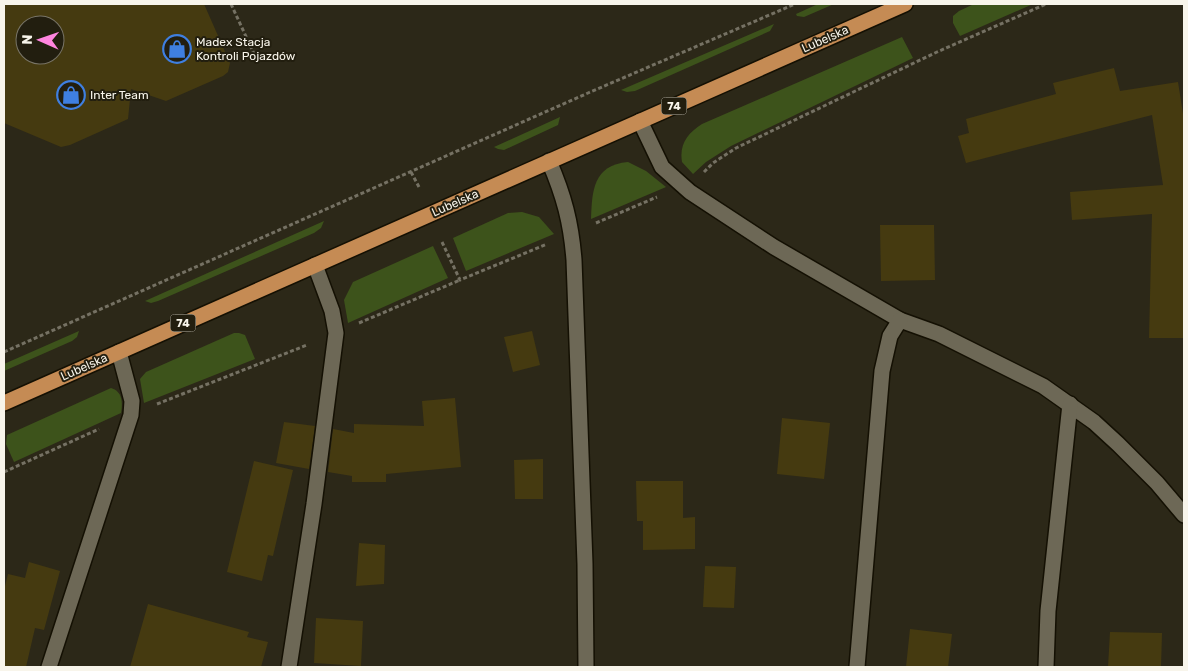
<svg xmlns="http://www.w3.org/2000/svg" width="1188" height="671" viewBox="0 0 1188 671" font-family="Rubik,sans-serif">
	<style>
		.green { fill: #3d531b }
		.building { fill: #453a10; fill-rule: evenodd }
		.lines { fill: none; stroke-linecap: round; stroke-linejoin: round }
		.minor-casing { stroke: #141003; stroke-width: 18 }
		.major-casing { stroke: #141003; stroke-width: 18 }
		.path { stroke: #757163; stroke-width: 3; stroke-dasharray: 4 2.5; stroke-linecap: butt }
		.minor { stroke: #6d6856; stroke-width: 15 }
		.major { stroke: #c58b54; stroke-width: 15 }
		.labels { text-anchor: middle; stroke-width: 4; stroke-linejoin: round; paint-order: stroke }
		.shield { fill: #221e0f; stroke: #b8b4a9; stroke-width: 1 }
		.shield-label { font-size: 11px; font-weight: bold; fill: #f8f5eb }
		.street-label { font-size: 12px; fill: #f8f5eb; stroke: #221e0f }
		.poi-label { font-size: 12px; fill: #f8f5eb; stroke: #221e0f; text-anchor: start }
	</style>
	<rect width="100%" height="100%" fill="#2c2818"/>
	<g class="green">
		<polygon points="818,4 834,4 804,17 797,16 796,14"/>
		<polygon points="974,4 1033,4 960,36 953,23 953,16 959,11"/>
		<polygon points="774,24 770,31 635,91 627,92 621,90"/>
		<path d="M902 37 913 58 731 146 706 162 693 174 682 162C679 144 688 133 702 124Z"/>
		<polygon points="560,117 558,125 504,150 498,149 494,147"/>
		<path d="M628 162 646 171 666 187 591 219C592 191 593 165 628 162Z"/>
		<polygon points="522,212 539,217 554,234 466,271 453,238 508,213"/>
		<polygon points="324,221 321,228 314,233 158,301 151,303 145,301"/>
		<polygon points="433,246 448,278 348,323 344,300 353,282"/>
		<polygon points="79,331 77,337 72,341 4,371 4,364"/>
		<polygon points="234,333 239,333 245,335 255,359 144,403 140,379 146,372"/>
		<path d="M111 388C122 391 123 402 121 413L14 462 6 444 7 435Z"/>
	</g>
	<g class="building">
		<path d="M4 4H204L230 63 228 72 223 76 166 101 131 89 128 119 70 145 61 147 4 123ZM25 25H55V55H25Z"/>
		<polygon points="1114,68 1120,91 1178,82 1184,120 1184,338 1149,338 1152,214 1072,220 1070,192 1163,185 1152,115 966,163 958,136 969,133 966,119 1056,94 1053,83"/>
		<polygon points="880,225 934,225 935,280 881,281"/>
		<polygon points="532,331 540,365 513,372 504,337"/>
		<polygon points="455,398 461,467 386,474 386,482 352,482 352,476 328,472 333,429 354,433 354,424 424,426 422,401"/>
		<polygon points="782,418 830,423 824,479 777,474"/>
		<polygon points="284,422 315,426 309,469 276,463"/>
		<polygon points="543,459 543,499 515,499 514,460"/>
		<polygon points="254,461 293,470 273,556 268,555 262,581 227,572"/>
		<polygon points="636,481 683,481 683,518 695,517 695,549 643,550 643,521 637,521"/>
		<polygon points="359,543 385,545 384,584 356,586"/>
		<polygon points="29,562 60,571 44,630 35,628 26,667 4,667 4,590 8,574 25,578"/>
		<polygon points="705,566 736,567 734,608 703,607"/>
		<polygon points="148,604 249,632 247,637 268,642 261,667 130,667"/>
		<polygon points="316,618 363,621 361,666 314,663"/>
		<polygon points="910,629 952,634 948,667 906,667"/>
		<polygon points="1110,632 1162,633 1161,667 1108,667"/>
	</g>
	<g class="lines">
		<defs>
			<g id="minor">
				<polyline points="640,121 662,167 690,192 774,247 900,320 939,334 1043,386 1094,422 1118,444 1157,483 1184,515"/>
				<path d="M549 161C564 196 571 222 574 260L585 564 586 667"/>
				<polyline points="49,667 131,415 132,401 119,352"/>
				<polyline points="289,667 314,504 336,333 332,311 315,265"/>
				<polyline points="857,667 882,371 890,336 900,320"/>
				<polyline points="1046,667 1048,611 1070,404"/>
			</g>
			<polyline id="major" points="4,403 905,4"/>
		</defs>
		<use href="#minor" class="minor-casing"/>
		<use href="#major" class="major-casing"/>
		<g class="path">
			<polyline points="231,4 255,56"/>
			<polyline points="411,172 419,187"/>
			<polyline points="704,172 713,163 736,148 937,52 1046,4"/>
			<polyline points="596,223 657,197"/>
			<polyline points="442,242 460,280 547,244"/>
			<polyline points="359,323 460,280"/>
			<polyline points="4,352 588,93 795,4"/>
			<polyline points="157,404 307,345"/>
			<polyline points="4,472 99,429"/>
		</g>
		<use href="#minor" class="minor"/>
		<use href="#major" class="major"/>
	</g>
	<defs>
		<symbol id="shop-ring" viewBox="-11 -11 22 22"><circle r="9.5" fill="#221e0f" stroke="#3f7fe0" stroke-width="1.5"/><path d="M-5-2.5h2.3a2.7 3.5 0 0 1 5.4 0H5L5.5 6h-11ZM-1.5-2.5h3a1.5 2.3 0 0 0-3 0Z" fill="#3f7fe0"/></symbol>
	</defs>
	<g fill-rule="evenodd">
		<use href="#shop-ring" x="161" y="33" width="32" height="32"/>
		<use href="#shop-ring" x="55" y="79" width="32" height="32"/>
	</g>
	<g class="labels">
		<g class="shield">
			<rect x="661.5" y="97.5" width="25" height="17" rx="4"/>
			<rect x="170.5" y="314.5" width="25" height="17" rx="4"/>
		</g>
		<g class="shield-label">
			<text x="674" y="110">74</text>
			<text x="183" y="327">74</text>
		</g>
		<g class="street-label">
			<text transform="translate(825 39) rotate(-24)" y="4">Lubelska</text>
			<text transform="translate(455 203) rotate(-24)" y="4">Lubelska</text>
			<text transform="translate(84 367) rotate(-24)" y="4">Lubelska</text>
		</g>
		<g class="poi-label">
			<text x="196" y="46">Madex Stacja<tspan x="196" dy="14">Kontroli Pojazdów</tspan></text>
			<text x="90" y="99">Inter Team</text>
		</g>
	</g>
	<rect width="1188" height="671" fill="none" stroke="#f8f5eb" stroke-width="10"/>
	<g transform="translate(40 40) rotate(272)"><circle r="24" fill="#221e0f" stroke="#787467"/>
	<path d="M0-4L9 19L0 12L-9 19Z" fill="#ff85df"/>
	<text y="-8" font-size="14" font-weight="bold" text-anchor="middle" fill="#f8f5eb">N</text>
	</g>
</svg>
